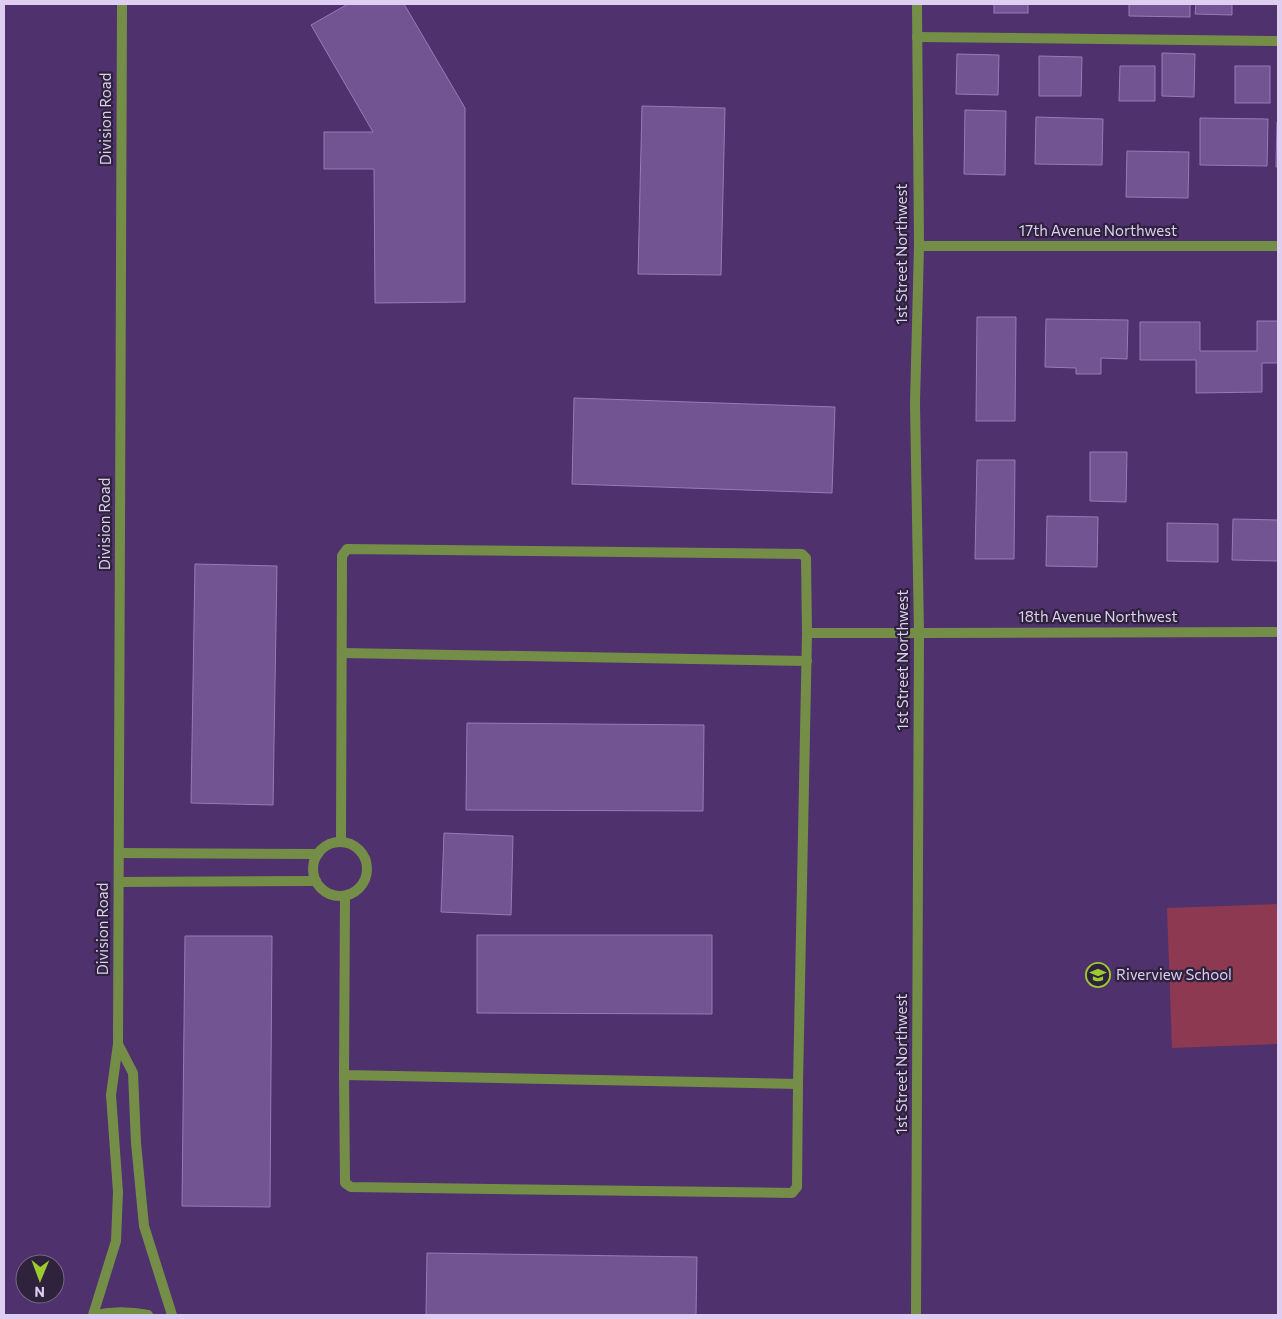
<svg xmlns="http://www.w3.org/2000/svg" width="1282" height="1319" viewBox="0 0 1282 1319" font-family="Commissioner,sans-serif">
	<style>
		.green { fill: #8d3951 }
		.building { fill: #725493; stroke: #987abb }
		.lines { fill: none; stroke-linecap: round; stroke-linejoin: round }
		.service { stroke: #758e47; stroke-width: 10 }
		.minor { stroke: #758e47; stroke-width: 10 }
		.tertiary { stroke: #758e47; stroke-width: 10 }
		.labels { text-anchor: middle; stroke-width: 4.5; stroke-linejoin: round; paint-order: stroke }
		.street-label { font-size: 15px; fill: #decff2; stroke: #2e223d }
		.poi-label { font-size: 15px; fill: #decff2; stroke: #2e223d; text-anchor: start }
	</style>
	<rect width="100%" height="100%" fill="#4f316d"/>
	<polygon class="green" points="1278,904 1278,1044 1172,1048 1167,908"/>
	<g class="building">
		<polygon points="348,4 404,4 465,108 465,302 375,303 374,169 324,169 324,132 373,132 311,25"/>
		<rect x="994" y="4" width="34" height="9"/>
		<polygon points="1129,4 1190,4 1190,17 1129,16"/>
		<polygon points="1196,4 1232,4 1232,15 1195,14"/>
		<polygon points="1162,53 1195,54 1194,97 1162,96"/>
		<polygon points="957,54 999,55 998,95 956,94"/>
		<polygon points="1039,56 1082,57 1081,96 1039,96"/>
		<polygon points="1120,66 1155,66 1155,101 1119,101"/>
		<rect x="1235" y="66" width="35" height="37"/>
		<polygon points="642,106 725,108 721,275 638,274"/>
		<polygon points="965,110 1006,111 1005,175 964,174"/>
		<polygon points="1036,117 1103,119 1102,165 1035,164"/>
		<polygon points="1200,118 1268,119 1267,166 1200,165"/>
		<polygon points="1277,122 1278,122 1278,167 1276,167"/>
		<polygon points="1127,151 1189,152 1188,198 1126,197"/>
		<polygon points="977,317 1016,317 1015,421 976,421"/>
		<polygon points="1046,319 1128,320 1127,359 1101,358 1101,374 1076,374 1076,368 1045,367"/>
		<polygon points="1257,321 1278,321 1278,363 1262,363 1262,392 1196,393 1196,360 1140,360 1140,322 1200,322 1200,351 1257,351"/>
		<polygon points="574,398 835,407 832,493 572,484"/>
		<polygon points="1090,452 1127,452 1126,502 1090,501"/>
		<polygon points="977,460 1015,460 1014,559 975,559"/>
		<polygon points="1047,516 1098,517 1097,567 1046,566"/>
		<polygon points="1233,519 1278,520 1278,561 1232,560"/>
		<polygon points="1167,523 1218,524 1218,562 1167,561"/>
		<polygon points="195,564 277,566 273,805 191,803"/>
		<polygon points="467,723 704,725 703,811 466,810"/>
		<polygon points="444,833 513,836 511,915 441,912"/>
		<polygon points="477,935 712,935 712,1014 477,1013"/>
		<polygon points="185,936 272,936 270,1207 182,1206"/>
		<polygon points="427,1253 697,1257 696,1315 426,1315"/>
	</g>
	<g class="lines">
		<g class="service">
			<polyline points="917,37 1278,41"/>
			<polyline points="342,653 807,661"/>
			<polyline points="341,841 342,556 347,549 802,554 806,558 807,633 919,633"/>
			<circle cx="340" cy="869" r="27"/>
			<polyline points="119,853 318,854"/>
			<polyline points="119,882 316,881"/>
			<polyline points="345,896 344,1075 798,1084 807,633"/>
			<polyline points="344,1075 345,1183 351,1187 792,1193 797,1187 798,1084"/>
		</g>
		<g class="minor">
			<polyline points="919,246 1278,246"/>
			<polyline points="919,633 1278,632"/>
			<polyline points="916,1315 919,633 915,403 919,246 917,4"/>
		</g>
		<g class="tertiary">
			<polyline points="118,1044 133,1073 136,1143 144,1226 172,1315"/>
			<polyline points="93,1315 116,1241 118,1192 111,1095 118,1044 122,4"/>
			<path d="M95 1315C114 1311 129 1311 148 1315"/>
		</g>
	</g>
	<defs>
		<symbol id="school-ring" viewBox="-11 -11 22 22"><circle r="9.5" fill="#2e223d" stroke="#9dca2f" stroke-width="1.5"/><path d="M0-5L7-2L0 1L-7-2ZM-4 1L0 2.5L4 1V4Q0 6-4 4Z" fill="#9dca2f"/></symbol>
	</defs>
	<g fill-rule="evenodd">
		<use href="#school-ring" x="1084" y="961" width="28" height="28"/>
	</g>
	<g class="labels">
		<g class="street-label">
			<text transform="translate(106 119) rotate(-90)" y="5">Division Road</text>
			<text x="1098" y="236">17th Avenue Northwest</text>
			<text transform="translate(902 254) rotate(-90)" y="5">1st Street Northwest</text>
			<text transform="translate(105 524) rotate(-90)" y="5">Division Road</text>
			<text x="1098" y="622">18th Avenue Northwest</text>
			<text transform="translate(903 660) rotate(-90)" y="5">1st Street Northwest</text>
			<text transform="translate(103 929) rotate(-90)" y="5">Division Road</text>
			<text transform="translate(902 1064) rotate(-90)" y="5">1st Street Northwest</text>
		</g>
		<g class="poi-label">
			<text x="1116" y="980">Riverview School</text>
		</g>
	</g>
	<rect width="1282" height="1319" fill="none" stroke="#decff2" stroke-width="10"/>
	<g transform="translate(40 1279) rotate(181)"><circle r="24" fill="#2e223d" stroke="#746785"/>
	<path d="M0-4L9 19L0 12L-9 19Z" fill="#9dca2f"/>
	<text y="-8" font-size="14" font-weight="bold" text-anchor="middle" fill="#decff2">N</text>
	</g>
</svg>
